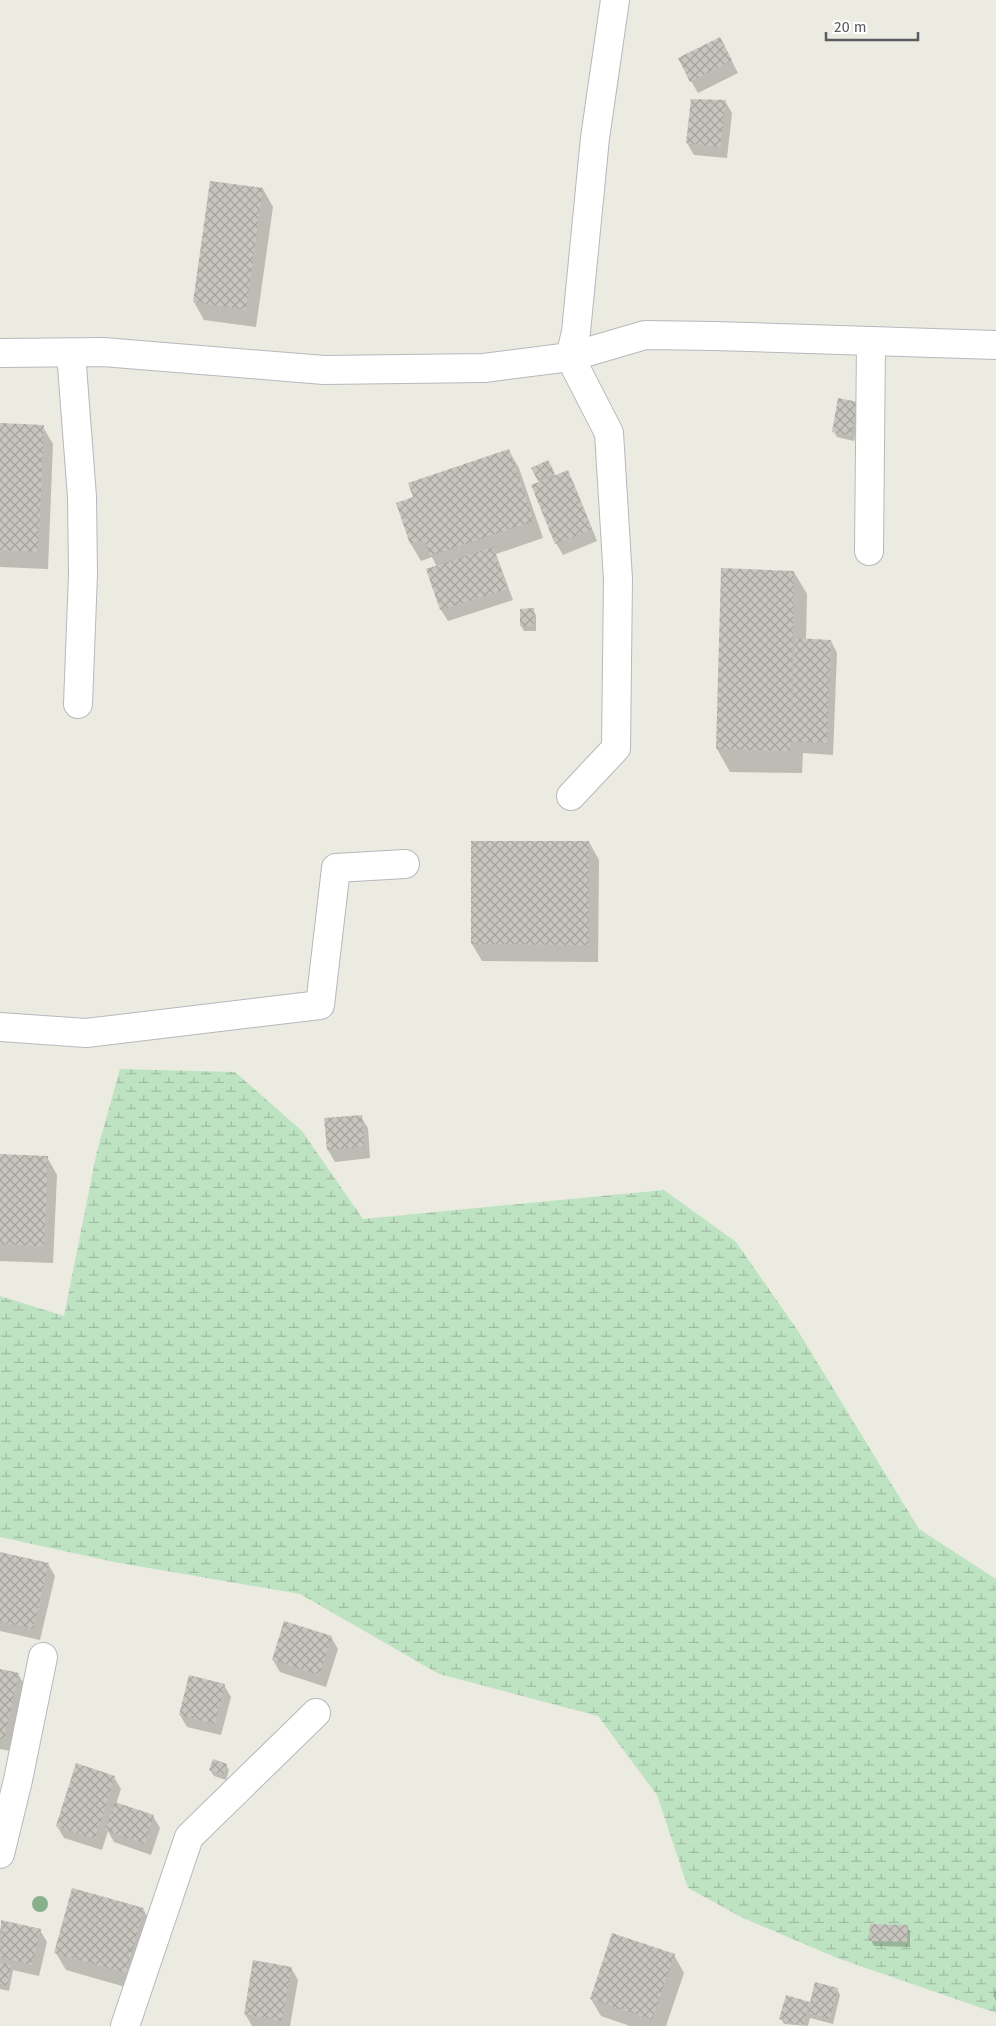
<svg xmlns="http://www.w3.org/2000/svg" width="996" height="2026" viewBox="0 0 996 2026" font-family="'Fira Sans',sans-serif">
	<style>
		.wetland { fill: url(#wetland-marsh) }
		.shadow { fill: #0003 }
		.building { fill: url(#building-cross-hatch) }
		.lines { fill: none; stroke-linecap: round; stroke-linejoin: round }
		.minor-casing { stroke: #b6b8bd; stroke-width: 30 }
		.minor { stroke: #fff; stroke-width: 28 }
		.tree { fill: #88b18b }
	</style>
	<defs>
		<pattern id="wetland-marsh" width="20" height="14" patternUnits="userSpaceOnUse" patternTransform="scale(1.25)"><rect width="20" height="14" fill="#bee3c3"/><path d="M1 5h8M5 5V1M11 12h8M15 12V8" fill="none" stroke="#9dbba2"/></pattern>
		<pattern id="building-cross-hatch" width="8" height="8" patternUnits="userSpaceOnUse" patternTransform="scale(1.25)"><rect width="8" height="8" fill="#c7c5be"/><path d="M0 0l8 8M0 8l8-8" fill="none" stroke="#a5a39e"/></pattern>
	</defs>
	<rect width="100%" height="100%" fill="#ecebe1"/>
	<polygon class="wetland" points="120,1069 235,1072 302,1131 363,1219 664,1190 736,1242 798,1331 919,1529 996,1579 996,2013 837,1958 743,1918 688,1888 657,1795 598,1716 439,1674 300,1594 114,1562 0,1537 0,1296 64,1316 97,1151"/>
	<g class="shadow">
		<polygon points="726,50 738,73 698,93 691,81"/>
		<polygon points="725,101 732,113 727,158 694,155 687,143"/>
		<polygon points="263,189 273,207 256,327 204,320 194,302"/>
		<polygon points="839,400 860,409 854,441 837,437 834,432"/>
		<polygon points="0,424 43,427 53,444 48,569 0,567"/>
		<polygon points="509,451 519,468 543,538 496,554 513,600 448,621 441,610 437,567 432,557 421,561 411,544 415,498"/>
		<polygon points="547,461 556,477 567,472 574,484 597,541 563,555 556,543 540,483 532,469"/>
		<polygon points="722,570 794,572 807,594 806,640 831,641 837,653 833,755 803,753 802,773 730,772 717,749"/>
		<polygon points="533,610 536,615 536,631 524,631 521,626"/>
		<polygon points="589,842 599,860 598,962 482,961 472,944"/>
		<polygon points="361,1117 368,1128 370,1158 335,1162 328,1150"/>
		<polygon points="0,1155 47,1157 57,1175 53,1263 0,1261"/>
		<polygon points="0,1553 48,1564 55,1576 40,1640 0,1631"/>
		<polygon points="331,1637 338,1649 326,1687 280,1672 273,1660"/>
		<polygon points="0,1670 18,1674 25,1686 10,1751 0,1749"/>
		<polygon points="224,1685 231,1697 221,1735 187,1727 180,1715"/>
		<polygon points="226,1765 229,1770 226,1780 214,1776 210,1770"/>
		<polygon points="114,1777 121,1789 116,1804 153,1816 160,1828 151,1855 114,1842 108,1831 102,1850 64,1838 57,1826"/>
		<polygon points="143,1909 153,1926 136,1990 66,1970 56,1953"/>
		<polygon points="2,1922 40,1930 47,1942 39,1976 13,1970 9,1991 0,1989 0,1931"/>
		<polygon points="907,1926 910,1932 910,1947 874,1946 871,1940"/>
		<polygon points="674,1955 684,1973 666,2026 630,2026 601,2016 591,1999"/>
		<polygon points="291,1968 298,1980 290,2026 252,2026 245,2014"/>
		<polygon points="837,1989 840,1995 833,2024 810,2018 808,2026 784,2024 781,2019"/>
		<polygon points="996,1989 996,2001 993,1995"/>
	</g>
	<g class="building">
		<polygon points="720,37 732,60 690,82 678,58"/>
		<polygon points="691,99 726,100 720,147 686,143"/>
		<polygon points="210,181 263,188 246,310 193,302"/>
		<polygon points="838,398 858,402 851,436 832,432"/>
		<polygon points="0,423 44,425 38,552 0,550"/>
		<polygon points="509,449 534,521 430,556 424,540 410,544 396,503 413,497 408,483"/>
		<polygon points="548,460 555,473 538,481 531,468"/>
		<polygon points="568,470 592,529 555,544 531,485"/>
		<polygon points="493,547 507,589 440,610 426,569"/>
		<polygon points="721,568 794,571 791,732 795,638 831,640 827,743 790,742 790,751 716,749"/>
		<polygon points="534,608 534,626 520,626 520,609"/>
		<polygon points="471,841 589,841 589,945 471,944"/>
		<polygon points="362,1115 364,1147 327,1150 324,1118"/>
		<polygon points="0,1154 48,1156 44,1246 0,1244"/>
		<polygon points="0,1552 49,1563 33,1629 0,1621"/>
		<polygon points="284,1621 332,1636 319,1675 272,1660"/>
		<polygon points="0,1669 19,1673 4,1740 0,1739"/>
		<polygon points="189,1675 225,1684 215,1724 179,1715"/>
		<polygon points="213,1759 227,1764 224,1775 209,1770"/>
		<polygon points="76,1763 115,1776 95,1839 56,1826"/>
		<polygon points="115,1802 154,1815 145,1844 105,1830"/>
		<polygon points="72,1888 144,1908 126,1973 54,1953"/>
		<polygon points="1,1920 41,1929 32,1965 0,1957"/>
		<polygon points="870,1924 908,1925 907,1942 869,1941"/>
		<polygon points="612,1933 675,1954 652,2020 590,1999"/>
		<polygon points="253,1960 292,1967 282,2021 244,2014"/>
		<polygon points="0,1963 11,1965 7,1986 0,1984"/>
		<polygon points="815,1982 838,1988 830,2019 808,2013 808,2008 803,2026 779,2019 786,1995 810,2002"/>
	</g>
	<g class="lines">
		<defs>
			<g id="minor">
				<polyline points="0,353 103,352 324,370 484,368 570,357 645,335 714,336 996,345"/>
				<polyline points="71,353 82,497 83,574 78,704"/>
				<polyline points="869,551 871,342"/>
				<polyline points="571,796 616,748 618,579 609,433 570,357 576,332 595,138 615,0"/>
				<polyline points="0,1027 86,1033 320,1005 336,868 405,864"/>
				<polyline points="0,1854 18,1780 43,1657"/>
				<polyline points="125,2026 189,1837 316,1713"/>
			</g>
		</defs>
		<use href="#minor" class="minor-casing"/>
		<use href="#minor" class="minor"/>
	</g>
	<circle class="tree" cx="40" cy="1904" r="8"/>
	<path d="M826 32v8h92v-8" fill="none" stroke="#595c61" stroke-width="2.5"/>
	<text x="834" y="32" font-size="15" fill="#595c61" stroke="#ffffff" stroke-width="4" paint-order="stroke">20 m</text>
</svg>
